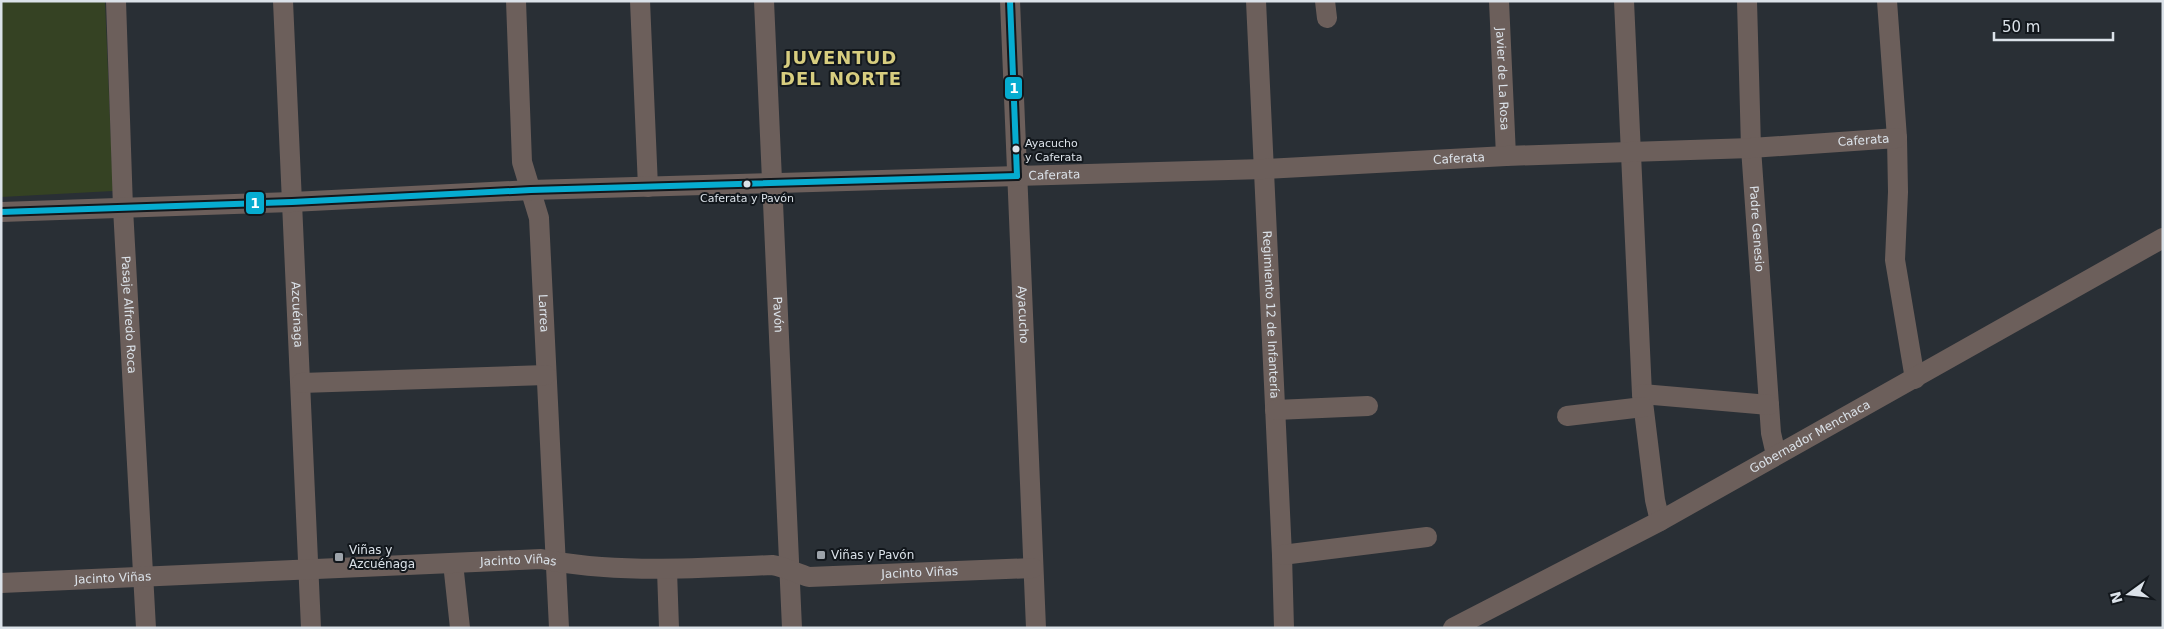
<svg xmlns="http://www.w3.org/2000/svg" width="2164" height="629" viewBox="0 0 2164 629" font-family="'DejaVu Sans',sans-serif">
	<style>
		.green { fill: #354223 }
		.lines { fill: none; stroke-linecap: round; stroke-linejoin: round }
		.minor { stroke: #6c5f5b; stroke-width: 20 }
		.bus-1-casing { stroke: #12171c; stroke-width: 10 }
		.bus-1 { stroke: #06acd0; stroke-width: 6 }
		.bus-dot { fill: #dbe2e9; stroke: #12171c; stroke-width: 2 }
		.poi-dot { fill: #9da3aa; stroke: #12171c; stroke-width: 2 }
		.labels { text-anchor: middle; stroke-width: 4; stroke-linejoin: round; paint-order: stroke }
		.bus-label { font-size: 11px; fill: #dbe2e9; stroke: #12171c; text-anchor: start }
		.street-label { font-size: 12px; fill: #dbe2e9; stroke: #12171c }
		.poi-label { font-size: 12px; fill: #dbe2e9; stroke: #12171c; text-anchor: start }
		.district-label { font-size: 18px; font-weight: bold; letter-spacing: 1px; fill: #d7cd7f; stroke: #12171c }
		.line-badge { stroke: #12171c; stroke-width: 2 }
		.badge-label { font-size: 14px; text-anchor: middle; font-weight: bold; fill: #fff }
	</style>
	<rect width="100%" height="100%" fill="#292f35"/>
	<polygon class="green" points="1,1 105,1 113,191 1,197"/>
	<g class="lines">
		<g class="minor">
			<path id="s1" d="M116 1 123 208 146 628"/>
			<path id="s2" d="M283 1 311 628"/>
			<path id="s3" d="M516 1 522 162 539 218 559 628"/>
			<polyline points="640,1 648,187"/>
			<path id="s4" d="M764 1 792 628"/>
			<path id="s5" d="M1010 1 1036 628"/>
			<path id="s6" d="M1256 1 1282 555 1284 628"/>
			<polyline points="1325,1 1327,18"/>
			<path id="s7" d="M1499 1 1506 156"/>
			<polyline points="1624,1 1642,394 1655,500 1660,521"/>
			<path id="s8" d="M1747 1 1751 148 1771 433 1776 455"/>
			<polyline points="1887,1 1897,138 1898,192 1895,260 1915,379"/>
			<path id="s9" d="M1 212 292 202 531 190 1264 169 1506 156 1751 148 1897 138"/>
			<polyline points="301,383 546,375"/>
			<polyline points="1642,394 1769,405"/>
			<polyline points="1275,410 1368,406"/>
			<polyline points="1567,416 1643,407"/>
			<polyline points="1282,555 1427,537"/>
			<polyline points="453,563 460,628"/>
			<polyline points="667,570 669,628"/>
			<path id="s10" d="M1 583 541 559C617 574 695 568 772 565 785 567 796 573 809 577L1033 568"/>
			<path id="s11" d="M1453 628 1660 521 2163 238"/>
		</g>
		<defs>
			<g id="bus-1">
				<polyline points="1010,1 1017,176"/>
				<polyline points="1,212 292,202 531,190 1017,176"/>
			</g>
		</defs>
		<use href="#bus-1" class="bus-1-casing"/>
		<use href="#bus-1" class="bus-1"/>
	</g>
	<g class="bus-dot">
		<circle cx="1016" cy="149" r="4.5"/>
		<circle cx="747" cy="184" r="4.5"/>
	</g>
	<g class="poi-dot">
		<rect x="816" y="550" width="10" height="10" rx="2.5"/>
		<rect x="334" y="552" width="10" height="10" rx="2.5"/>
	</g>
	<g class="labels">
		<g class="bus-label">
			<text x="1025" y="147">Ayacucho<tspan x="1025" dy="14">y Caferata</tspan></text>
			<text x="747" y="202" text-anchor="middle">Caferata y Pavón</text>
		</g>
		<g class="street-label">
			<text dy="4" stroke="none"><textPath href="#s7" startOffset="78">Javier de La Rosa</textPath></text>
			<text dy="4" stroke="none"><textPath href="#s9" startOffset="1864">Caferata</textPath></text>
			<text dy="4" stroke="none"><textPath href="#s9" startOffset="1459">Caferata</textPath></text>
			<text dy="4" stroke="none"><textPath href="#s9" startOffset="1054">Caferata</textPath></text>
			<text dy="4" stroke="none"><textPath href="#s8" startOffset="228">Padre Genesio</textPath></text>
			<text dy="4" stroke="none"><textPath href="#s3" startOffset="315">Larrea</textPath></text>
			<text dy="4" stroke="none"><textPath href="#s2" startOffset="314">Azcuénaga</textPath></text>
			<text dy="4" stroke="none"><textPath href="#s5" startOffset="314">Ayacucho</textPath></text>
			<text dy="4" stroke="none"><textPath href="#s6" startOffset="314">Regimiento 12 de Infantería</textPath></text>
			<text dy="4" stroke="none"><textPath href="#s1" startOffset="314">Pasaje Alfredo Roca</textPath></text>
			<text dy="4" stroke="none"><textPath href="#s4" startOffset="314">Pavón</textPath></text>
			<text dy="4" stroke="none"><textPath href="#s11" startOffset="405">Gobernador Menchaca</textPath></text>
			<text dy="4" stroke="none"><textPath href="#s10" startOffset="518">Jacinto Viñas</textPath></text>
			<text dy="4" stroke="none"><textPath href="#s10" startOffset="922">Jacinto Viñas</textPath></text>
			<text dy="4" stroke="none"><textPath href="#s10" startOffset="112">Jacinto Viñas</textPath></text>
		</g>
		<g class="poi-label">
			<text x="349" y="554">Viñas y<tspan x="349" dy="14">Azcuénaga</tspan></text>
			<text x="831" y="559">Viñas y Pavón</text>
		</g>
		<g class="district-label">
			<text x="841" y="64">JUVENTUD<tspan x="841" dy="21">DEL NORTE</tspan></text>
		</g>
	</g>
	<g class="line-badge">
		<rect x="1004" y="76" width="19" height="24" rx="5" fill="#06acd0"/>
		<rect x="245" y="191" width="20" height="24" rx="5" fill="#06acd0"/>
	</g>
	<g class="badge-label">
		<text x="1014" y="93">1</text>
		<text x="255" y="208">1</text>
	</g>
	<rect width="2164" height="629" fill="none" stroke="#dbe2e9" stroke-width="5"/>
	<g transform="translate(2129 594) rotate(255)" stroke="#12171c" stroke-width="4" paint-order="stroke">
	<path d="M0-4L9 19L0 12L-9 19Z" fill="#dbe2e9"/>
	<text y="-8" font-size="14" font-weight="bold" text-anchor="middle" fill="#dbe2e9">N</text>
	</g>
	<path d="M1994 32v8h119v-8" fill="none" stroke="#dbe2e9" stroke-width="2.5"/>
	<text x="2002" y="32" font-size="15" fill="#dbe2e9" stroke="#12171c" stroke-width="4" paint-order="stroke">50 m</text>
</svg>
